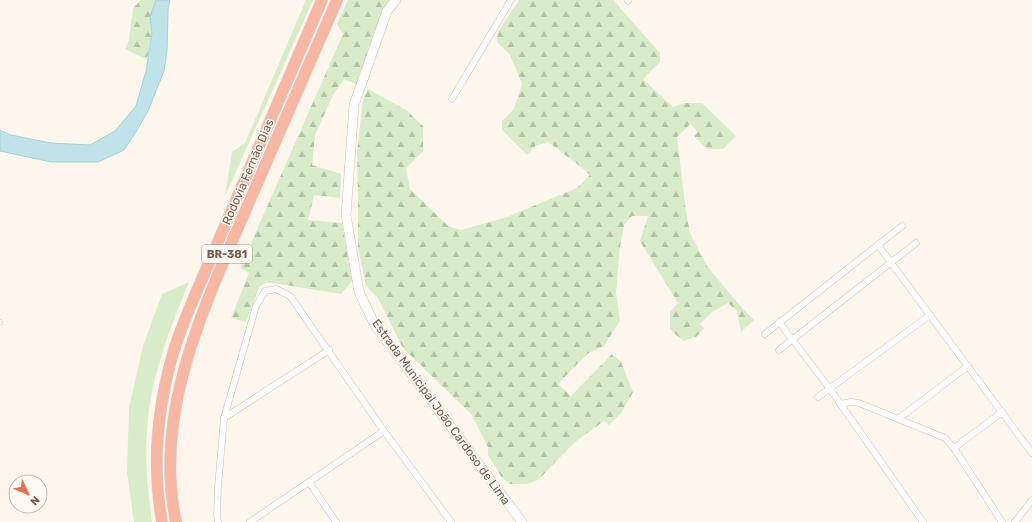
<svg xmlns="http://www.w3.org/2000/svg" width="1032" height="522" viewBox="0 0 1032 522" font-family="Rubik,sans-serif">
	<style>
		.grass { fill: #d8ecc9 }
		.forest { fill: url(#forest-firs) }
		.water { fill: #bfe3e8; stroke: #a5d3da }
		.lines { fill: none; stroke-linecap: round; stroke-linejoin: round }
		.lane-casing { stroke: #d1beb0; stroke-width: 4 }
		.street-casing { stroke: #d1beb0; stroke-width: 7 }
		.secondary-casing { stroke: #d6c0b0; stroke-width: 10 }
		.highway-casing { stroke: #dad1cd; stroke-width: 12 }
		.lane { stroke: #fff; stroke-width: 3 }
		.street { stroke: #fff; stroke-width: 6 }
		.secondary { stroke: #fff; stroke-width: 9 }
		.highway { stroke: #f7b7a3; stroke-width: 11 }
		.labels { text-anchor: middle; stroke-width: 3; stroke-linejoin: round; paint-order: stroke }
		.shield { fill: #fffaf3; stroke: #a28b7f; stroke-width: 1 }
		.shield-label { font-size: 11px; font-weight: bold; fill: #7a5c4d }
		.street-label { font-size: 12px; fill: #7a5c4d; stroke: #fffaf3 }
	</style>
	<defs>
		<pattern id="forest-firs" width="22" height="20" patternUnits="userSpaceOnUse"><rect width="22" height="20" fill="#d8ecc9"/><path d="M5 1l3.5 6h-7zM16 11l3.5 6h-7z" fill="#b4c2a5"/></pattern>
	</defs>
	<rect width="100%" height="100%" fill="#fdf6ec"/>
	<g class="grass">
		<polygon points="306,0 313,0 225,196 232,152 245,143"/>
		<path d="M189 282C174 318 160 354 152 392 143 434 146 479 152 522H134L127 472 129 408 143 346 162 294Z"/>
	</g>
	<g class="forest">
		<polygon points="141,0 156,0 150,17 152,32 147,60 125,49 129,40 133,8"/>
		<polygon points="348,0 392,0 358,85 344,79 333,95 315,135 312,165 341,174 340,198 314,195 308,220 342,223 352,281 341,294 267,282 259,287 246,322 231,318 249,273 240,268 343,34 337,24"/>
		<polygon points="519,0 613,0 660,53 660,62 643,79 673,107 685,103 702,103 736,136 723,149 707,149 694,136 698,132 690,124 677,137 686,212 690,233 707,266 741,307 754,320 741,332 737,311 728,303 712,312 700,324 704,328 696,337 683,341 670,329 670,312 678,303 640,241 648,216 632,216 624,225 620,246 616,292 620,321 604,346 587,354 558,384 571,396 612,354 621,362 633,392 621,413 609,425 604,421 575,442 538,480 526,484 509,484 501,476 488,455 488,447 471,414 403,348 378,298 366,286 358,248 358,197 357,152 363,100 368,89 406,110 423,126 423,151 406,168 410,189 448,226 461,230 507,217 577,188 590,175 581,167 548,142 535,146 527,155 502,130 502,121 514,109 522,84 510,55 497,42 498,32"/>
	</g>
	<polygon class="water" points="156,0 170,0 168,10 167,51 164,71 148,111 136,132 124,150 98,162 51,162 0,151 0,130 11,135 51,143 90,145 115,131 136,106 146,71 152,33 150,17"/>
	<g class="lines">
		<defs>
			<polyline id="lane" points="0,321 1,323"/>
			<g id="street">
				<polyline points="628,1 628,0"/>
				<polyline points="452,99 511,0"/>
				<polyline points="878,245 1032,453"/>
				<polyline points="779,322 830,389 923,522"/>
				<polyline points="765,334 902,226"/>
				<polyline points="779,350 916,243"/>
				<polyline points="818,397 930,315"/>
				<polyline points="840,404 851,402 859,403 945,438 954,448 1002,522"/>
				<polyline points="224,418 329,350"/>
				<polyline points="898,419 968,366"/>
				<polyline points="954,448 1002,412"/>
				<polyline points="309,482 336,522"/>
				<polyline points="218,522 217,515 218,487 224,418 256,306 265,291 276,289 290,296 384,431 451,522"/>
				<polyline points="250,522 384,431"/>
				<polyline points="1015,522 1032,500"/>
			</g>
			<polyline id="secondary" points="396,0 387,11 354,105 346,215 359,292 375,325 522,522"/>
			<g id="highway">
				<path d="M162 522C152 467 157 411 172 357 179 332 189 309 199 286L322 0"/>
				<path d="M176 522C152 409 207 301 250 200 279 133 308 67 337 0"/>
			</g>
		</defs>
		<use href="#lane" class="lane-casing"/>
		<use href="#street" class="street-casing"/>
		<use href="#secondary" class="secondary-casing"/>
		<use href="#highway" class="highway-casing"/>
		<use href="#lane" class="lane"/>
		<use href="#street" class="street"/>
		<use href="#secondary" class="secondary"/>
		<use href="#highway" class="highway"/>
	</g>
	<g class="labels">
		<rect class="shield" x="202" y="245" width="50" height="18" rx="3"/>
		<g class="shield-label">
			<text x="227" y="258">BR-381</text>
		</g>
		<g class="street-label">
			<text transform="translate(248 172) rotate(-67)" y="4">Rodovia Fernão Dias</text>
			<text transform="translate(441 412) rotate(54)" y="4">Estrada Municipal João Cardoso de Lima</text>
		</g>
	</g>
	<g transform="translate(28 494) rotate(134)"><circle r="19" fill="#fffaf3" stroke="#cabbb1"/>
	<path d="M0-3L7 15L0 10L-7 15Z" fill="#e76f51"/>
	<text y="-6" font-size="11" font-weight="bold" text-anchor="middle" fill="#7a5c4d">N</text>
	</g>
</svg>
